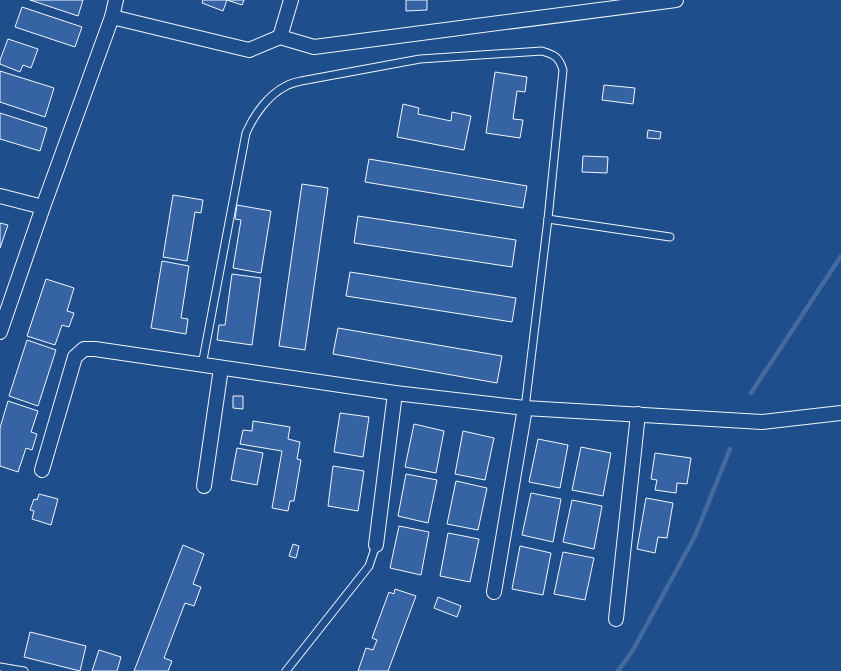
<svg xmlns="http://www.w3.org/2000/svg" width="841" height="671" viewBox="0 0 841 671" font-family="'Roboto Condensed',sans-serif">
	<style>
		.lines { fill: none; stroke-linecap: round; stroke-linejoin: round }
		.stream { stroke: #446ba0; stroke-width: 4.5 }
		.building { fill: #3563a3; stroke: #f2f6ff }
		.lane-casing { stroke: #f2f6ff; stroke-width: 9 }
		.street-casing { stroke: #f2f6ff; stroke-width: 16 }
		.lane { stroke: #1f4e8c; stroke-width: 7 }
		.street { stroke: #1f4e8c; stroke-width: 14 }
	</style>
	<rect width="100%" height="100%" fill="#1f4e8c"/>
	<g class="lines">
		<g class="stream">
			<polyline points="751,393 841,256"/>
			<polyline points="618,671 633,650 695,536 730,449"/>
		</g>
	</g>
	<g class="building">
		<polygon points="30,0 83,0 78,16"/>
		<polygon points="203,0 227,0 223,11 202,3"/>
		<polygon points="227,0 244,0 242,5"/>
		<polygon points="406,0 427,0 427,10 406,11"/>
		<polygon points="22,7 82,27 75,47 15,27"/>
		<polygon points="8,39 38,49 31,68 23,65 20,72 0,64 0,60"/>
		<polygon points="0,71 54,88 45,117 0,102"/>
		<polygon points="495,72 527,77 525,92 517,91 513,119 523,120 520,138 486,133"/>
		<polygon points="604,85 635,88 633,104 602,100"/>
		<polygon points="403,104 419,108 418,114 451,121 452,112 471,116 464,150 397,137"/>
		<polygon points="0,113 47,128 40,151 0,139"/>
		<polygon points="648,130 661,132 660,139 647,138"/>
		<polygon points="583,156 608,157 607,173 582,172"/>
		<polygon points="369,159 527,186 523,208 365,182"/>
		<polygon points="302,184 328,188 305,350 279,346"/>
		<polygon points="173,195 203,200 201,213 195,212 187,261 163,257"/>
		<polygon points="237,205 271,211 261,273 233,268 241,220 235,219"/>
		<polygon points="358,216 516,240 512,267 354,243"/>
		<polygon points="0,223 8,225 0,248"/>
		<polygon points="162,261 189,266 181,318 188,319 186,334 151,328"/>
		<polygon points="350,272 516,298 512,322 346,296"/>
		<polygon points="232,274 261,278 252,345 217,340 219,325 225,325"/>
		<polygon points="46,279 74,288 67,311 74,313 69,327 62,325 55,345 27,336"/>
		<polygon points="338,328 502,356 497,383 333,354"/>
		<polygon points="27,340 56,350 38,406 9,396"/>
		<polygon points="233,396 243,396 243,409 233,408"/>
		<polygon points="8,401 38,411 31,432 37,434 32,450 26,448 18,472 0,466 0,428"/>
		<polygon points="340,413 369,417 363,457 334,452"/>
		<polygon points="253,421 290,427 288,439 300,442 297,459 301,460 294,501 290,501 288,511 272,508 282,451 240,444 243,430 252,431"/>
		<polygon points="414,424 444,431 436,473 405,467"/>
		<polygon points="463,431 494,438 485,480 455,474"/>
		<polygon points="538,439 568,445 560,488 529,482"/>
		<polygon points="581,447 611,453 603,496 572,490"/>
		<polygon points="237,448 263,453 257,485 231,480"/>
		<polygon points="655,453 691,458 687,484 677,483 676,493 655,490 657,480 651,479"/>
		<polygon points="333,466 364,471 358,511 328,506"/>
		<polygon points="406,474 437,480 428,523 398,516"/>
		<polygon points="456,481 487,488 478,530 447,524"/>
		<polygon points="531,493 561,499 553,542 522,535"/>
		<polygon points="39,494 58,499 51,525 32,519 34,511 30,510 34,499 37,500"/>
		<polygon points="646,498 673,503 667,538 658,537 655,553 637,549"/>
		<polygon points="572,500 602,506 594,549 563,542"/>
		<polygon points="399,526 429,532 421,575 390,568"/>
		<polygon points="448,533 479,539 470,582 440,576"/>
		<polygon points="293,544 299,546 296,558 289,556"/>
		<polygon points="183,545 204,554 193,584 201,587 194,606 185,603 164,658 172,661 168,671 134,671"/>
		<polygon points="520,546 551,553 543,595 512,589"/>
		<polygon points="563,552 594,558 585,600 554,594"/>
		<polygon points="395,589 416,596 388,671 358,671 366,648 373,650 377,640 372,638 389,592 394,594"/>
		<polygon points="438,597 461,606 457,617 434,608"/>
		<polygon points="30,632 86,646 80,671 24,657"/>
		<polygon points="99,650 121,657 117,671 92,671"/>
	</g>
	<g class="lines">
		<defs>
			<g id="lane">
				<polyline points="548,219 670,237"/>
				<path d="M202 365 246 133C254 115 268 95 286 86 291 83 297 82 301 81L420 59 542 51C555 55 559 57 563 70L548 219 525 408"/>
				<polyline points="0,667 24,671"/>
				<polyline points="286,671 369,566 376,545"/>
			</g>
			<g id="street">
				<polyline points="112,17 249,50 280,37 314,47 676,0"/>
				<polyline points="280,37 291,0"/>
				<polyline points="0,196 43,207"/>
				<polyline points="0,332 43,207 112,17 116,0"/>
				<polyline points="42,470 75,357 84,349 95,349 395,393 525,408 762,422 841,413"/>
				<polyline points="204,486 221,368"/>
				<polyline points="376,545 395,393"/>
				<polyline points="494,592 525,408"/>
				<polyline points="616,619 638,414"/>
			</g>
		</defs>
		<use href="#lane" class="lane-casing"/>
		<use href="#street" class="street-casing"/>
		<use href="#lane" class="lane"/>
		<use href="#street" class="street"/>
	</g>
</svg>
